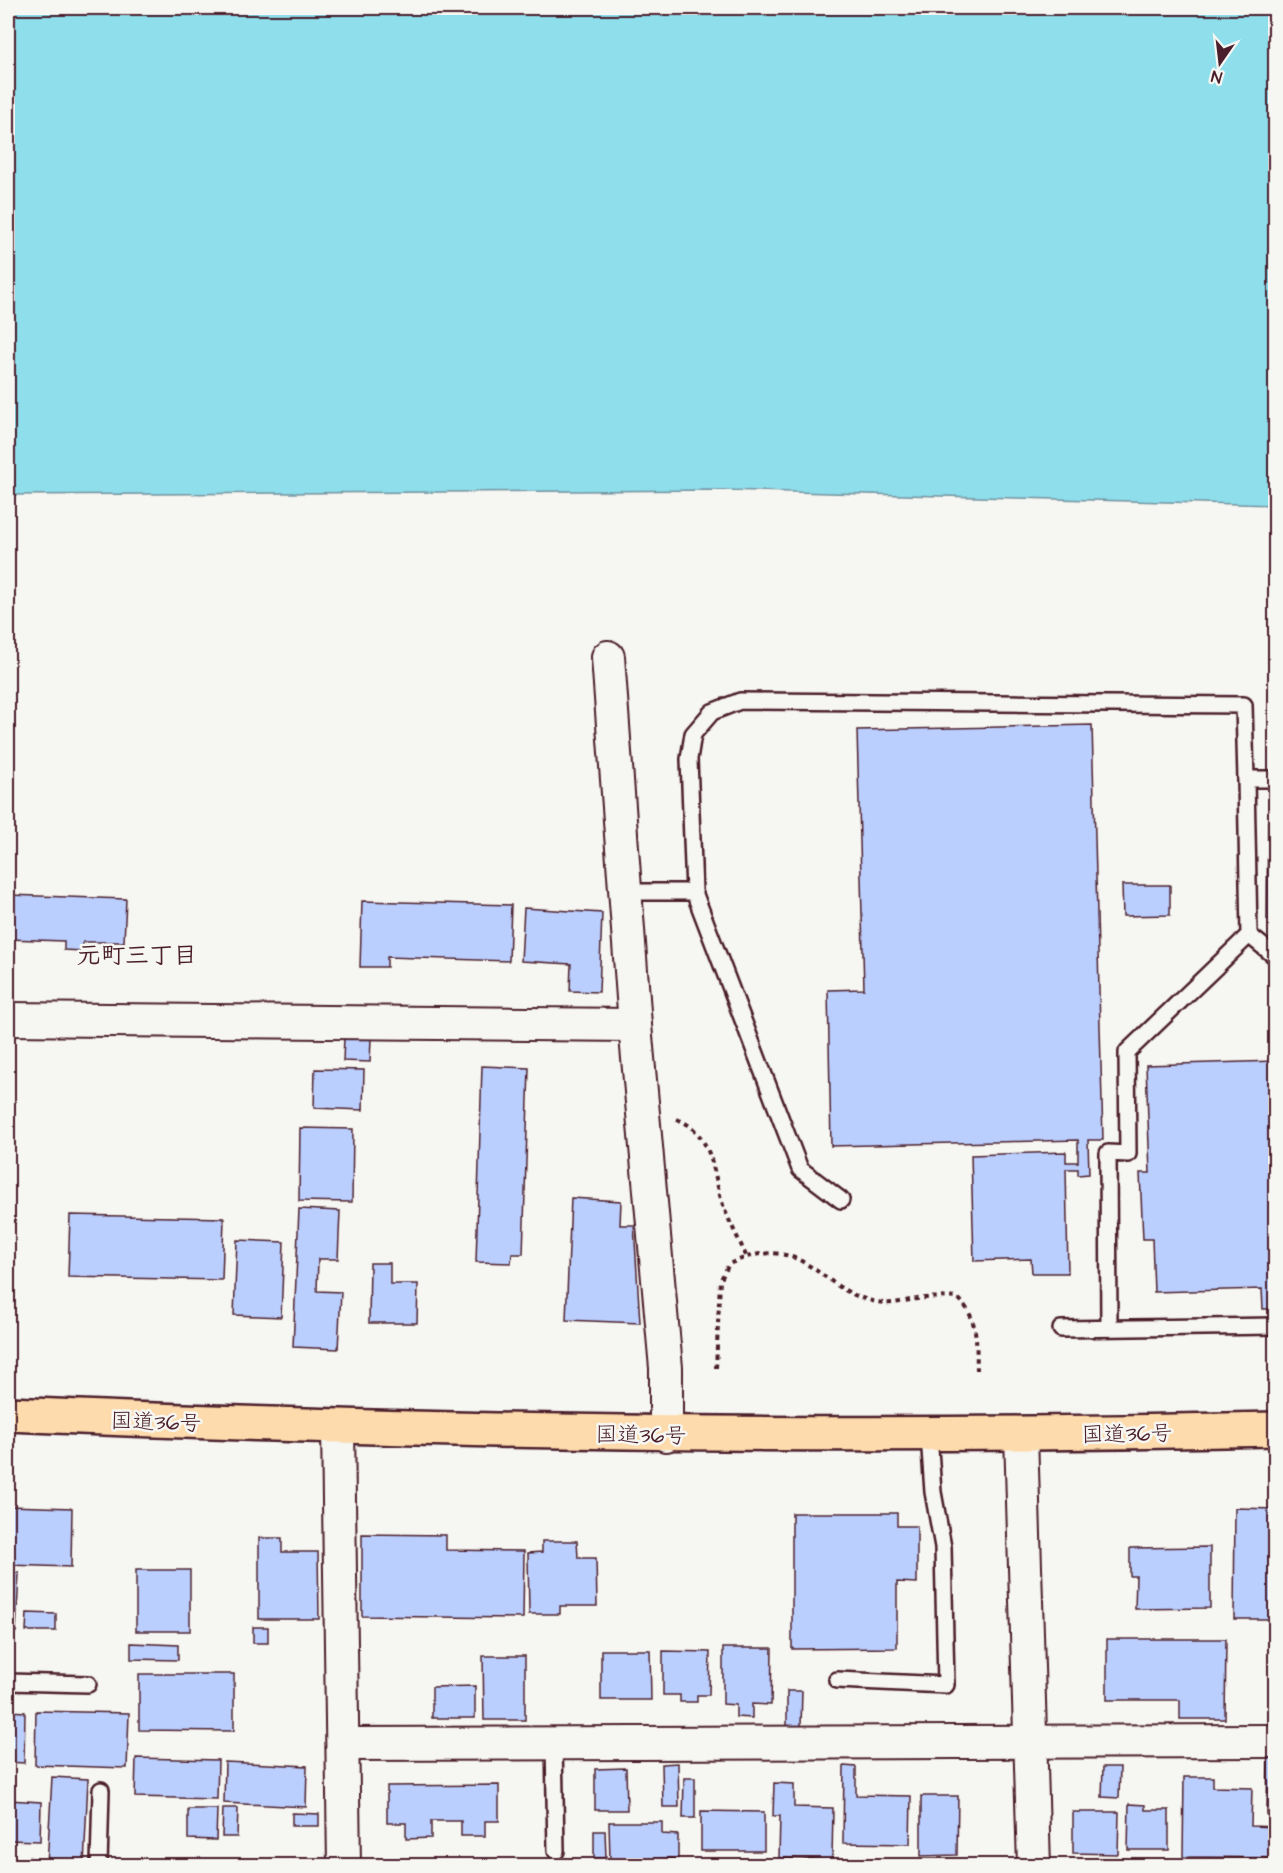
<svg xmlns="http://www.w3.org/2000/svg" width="1283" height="1873" viewBox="0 0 1283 1873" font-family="'Architects Daughter','Klee One',sans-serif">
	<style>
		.water { fill: #8edeeb; stroke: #73929e; stroke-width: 1.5 }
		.building { fill: #bbcfff; stroke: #4a1f2b; stroke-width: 1.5 }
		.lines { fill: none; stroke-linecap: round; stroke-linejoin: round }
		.service-casing { stroke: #4a1f2b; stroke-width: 20 }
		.minor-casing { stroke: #4a1f2b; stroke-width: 36 }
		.trunk-casing { stroke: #4a1f2b; stroke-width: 38 }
		.path { stroke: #4a1f2b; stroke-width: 4; stroke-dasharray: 4.5 4.5; stroke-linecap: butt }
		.service { stroke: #f6f6f2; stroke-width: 15 }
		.minor { stroke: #f6f6f2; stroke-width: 32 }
		.trunk { stroke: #fedbac; stroke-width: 33 }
		.labels { text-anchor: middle; stroke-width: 5; stroke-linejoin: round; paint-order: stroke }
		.street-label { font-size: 22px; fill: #4a1f2b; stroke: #f6f6f2 }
		.neighbourhood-label { font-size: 24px; font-weight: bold; fill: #4a1f2b; stroke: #f6f6f2 }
	</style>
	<rect width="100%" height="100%" fill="#f6f6f2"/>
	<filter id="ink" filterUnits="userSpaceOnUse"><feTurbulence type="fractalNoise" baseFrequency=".0167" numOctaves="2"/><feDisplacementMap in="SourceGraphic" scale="12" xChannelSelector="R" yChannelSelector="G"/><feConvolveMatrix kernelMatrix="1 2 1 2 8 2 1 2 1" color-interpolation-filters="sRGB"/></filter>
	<g filter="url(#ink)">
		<polygon class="water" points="8,8 1275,8 1275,505 721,490 8,495"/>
		<g class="building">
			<polygon points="1092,725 1103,1140 1088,1140 1089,1174 1078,1175 1078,1169 1066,1169 1068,1273 1032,1273 1031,1259 974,1261 971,1155 1066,1152 1066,1162 1078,1162 1078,1140 831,1146 828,990 864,989 857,730"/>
			<polygon points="1268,821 1276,821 1276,920 1267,920"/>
			<polygon points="1122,885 1170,885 1170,915 1123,916"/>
			<polygon points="8,895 126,899 124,942 83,942 83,951 64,950 64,941 8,939"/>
			<polygon points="362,901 511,905 509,961 387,957 387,967 360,967"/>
			<polygon points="524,908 602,913 599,992 570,991 571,964 521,961"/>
			<polygon points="344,1037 371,1038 370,1062 343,1061"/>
			<polygon points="1276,1061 1276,1309 1263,1309 1262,1289 1154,1292 1152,1239 1143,1239 1140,1173 1150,1173 1146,1065"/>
			<polygon points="482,1066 529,1068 523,1254 512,1254 511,1263 476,1262"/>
			<polygon points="315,1069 364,1070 363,1110 314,1108"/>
			<polygon points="300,1128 353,1129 352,1202 299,1201"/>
			<polygon points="571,1198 621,1201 620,1225 634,1225 640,1323 566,1320"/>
			<polygon points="299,1209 340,1211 338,1259 318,1259 317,1291 341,1292 338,1349 293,1347"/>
			<polygon points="70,1215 224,1218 222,1280 68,1277"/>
			<polygon points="237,1240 284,1242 281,1317 234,1315"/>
			<polygon points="370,1263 390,1263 390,1284 418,1284 417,1323 369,1323"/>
			<polygon points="8,1506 72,1508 71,1567 8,1565"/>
			<polygon points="1235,1508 1276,1509 1276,1619 1234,1619"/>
			<polygon points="792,1513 897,1513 897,1526 917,1526 917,1583 897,1582 897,1648 792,1649"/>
			<polygon points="362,1534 446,1535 446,1550 524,1551 523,1618 362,1616"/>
			<polygon points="259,1538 282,1538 282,1552 318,1552 319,1619 259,1619"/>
			<polygon points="542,1541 577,1541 578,1558 596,1558 597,1606 560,1606 560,1614 529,1614 528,1553 542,1552"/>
			<polygon points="1210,1547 1210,1608 1135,1609 1136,1576 1130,1576 1130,1548"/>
			<rect x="136" y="1570" width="54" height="61"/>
			<polygon points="8,1573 19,1573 16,1632 8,1631"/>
			<polygon points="27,1613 56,1614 56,1631 26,1631"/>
			<rect x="253" y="1627" width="15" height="16"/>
			<polygon points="1107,1639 1226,1639 1225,1719 1180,1719 1180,1700 1107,1700"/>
			<polygon points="131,1643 178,1645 178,1660 131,1659"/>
			<polygon points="723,1648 772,1648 771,1705 752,1704 752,1718 736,1717 736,1705 723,1704"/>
			<polygon points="601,1650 650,1650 651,1700 601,1700"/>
			<polygon points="663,1651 710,1652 709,1695 697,1695 697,1702 680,1702 680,1695 663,1695"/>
			<polygon points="483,1656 525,1656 525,1720 484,1720"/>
			<polygon points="139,1674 234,1674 234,1731 139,1730"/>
			<polygon points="475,1686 475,1718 432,1718 432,1687"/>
			<polygon points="787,1691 802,1691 801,1726 787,1726"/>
			<polygon points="8,1711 25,1712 24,1763 8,1762"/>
			<polygon points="36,1711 129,1713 127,1768 35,1765"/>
			<polygon points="1268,1757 1276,1757 1276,1814 1267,1814"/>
			<polygon points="136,1758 218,1760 217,1799 135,1797"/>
			<polygon points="225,1762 307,1766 306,1807 224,1803"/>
			<polygon points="678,1763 679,1807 663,1807 662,1764"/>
			<polygon points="844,1766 856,1767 856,1795 911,1796 910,1844 843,1843"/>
			<polygon points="1103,1767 1120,1767 1119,1798 1102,1797"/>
			<polygon points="626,1768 627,1810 595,1810 595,1769"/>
			<polygon points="52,1777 88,1779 84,1866 47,1866"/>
			<polygon points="1184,1777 1213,1777 1213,1787 1252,1788 1251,1826 1276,1827 1276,1858 1183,1857"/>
			<polygon points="684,1778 695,1778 695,1818 683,1818"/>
			<polygon points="774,1783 794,1784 794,1807 833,1808 832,1860 779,1858 780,1816 773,1816"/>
			<polygon points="499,1785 499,1821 485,1821 485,1836 461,1836 461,1821 431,1821 431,1838 406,1839 406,1823 387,1823 387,1786"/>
			<polygon points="921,1796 958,1796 957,1855 921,1856"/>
			<polygon points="8,1800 41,1802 40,1841 8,1840"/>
			<polygon points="1129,1804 1145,1805 1145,1810 1169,1810 1169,1850 1128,1850"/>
			<polygon points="223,1808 238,1808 237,1837 222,1837"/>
			<polygon points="188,1809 217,1809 216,1840 188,1839"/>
			<polygon points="701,1811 764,1812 764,1851 701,1851"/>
			<polygon points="1073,1812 1119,1812 1118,1854 1073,1853"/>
			<polygon points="292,1813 319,1814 319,1826 292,1826"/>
			<polygon points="609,1822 662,1822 662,1834 678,1835 678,1858 610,1860"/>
			<polygon points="594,1831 605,1831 606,1858 594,1858"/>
			<rect x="8" y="1857" width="22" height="9"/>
		</g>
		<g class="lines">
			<defs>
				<g id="service">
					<polyline points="625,892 694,892"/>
					<polyline points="1249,935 1276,957"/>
					<polyline points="841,1200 800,1169 694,892 689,759 693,734 712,712 740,701 1244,705 1246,779"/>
					<polyline points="1109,1328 1108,1153 1128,1154 1127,1052 1249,935 1246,779 1276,779"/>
					<polyline points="1061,1329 1276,1326"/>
					<polyline points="837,1680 946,1685 943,1547 933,1492 929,1435"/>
					<polyline points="8,1682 88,1684"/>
					<polyline points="554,1743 556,1851"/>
					<polyline points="99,1866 101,1790"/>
				</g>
				<g id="minor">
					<polyline points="608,657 635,1025 666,1368 666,1435"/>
					<polyline points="8,1019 635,1025"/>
					<polyline points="338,1427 344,1866"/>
					<polyline points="1021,1435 1034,1866"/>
					<polyline points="343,1744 1276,1741"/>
				</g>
				<path id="trunk" d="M8 1414C430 1433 852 1439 1276 1429"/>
			</defs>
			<use href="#service" class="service-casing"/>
			<use href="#minor" class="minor-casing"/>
			<use href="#trunk" class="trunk-casing"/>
			<g class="path">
				<path d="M677 1119C714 1134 712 1173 723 1205 729 1222 739 1239 746 1256"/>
				<path d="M716 1368 720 1281 729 1264C810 1227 817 1297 885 1303 895 1304 907 1300 917 1299 931 1297 944 1297 958 1298 979 1318 976 1343 977 1370"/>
			</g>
			<use href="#service" class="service"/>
			<use href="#minor" class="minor"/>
			<use href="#trunk" class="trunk"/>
		</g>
	</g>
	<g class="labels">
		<g class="street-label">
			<text transform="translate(156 1421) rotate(2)" y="8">国道36号</text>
			<text transform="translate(1127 1433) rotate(-1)" y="8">国道36号</text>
			<text transform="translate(641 1434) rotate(1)" y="8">国道36号</text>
		</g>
		<g class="neighbourhood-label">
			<text x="137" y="963">元町三丁目</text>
		</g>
	</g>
	<rect width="1283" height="1873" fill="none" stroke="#f6f6f2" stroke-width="30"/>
	<rect x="15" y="15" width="1253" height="1843" fill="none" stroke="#4a1f2b" stroke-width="2" filter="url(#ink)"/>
	<g transform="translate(1220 63) rotate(194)" stroke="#f6f6f2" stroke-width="4.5" paint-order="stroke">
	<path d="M0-4.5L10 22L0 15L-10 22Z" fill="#4a1f2b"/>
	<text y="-9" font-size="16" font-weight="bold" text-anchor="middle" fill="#4a1f2b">N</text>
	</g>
</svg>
